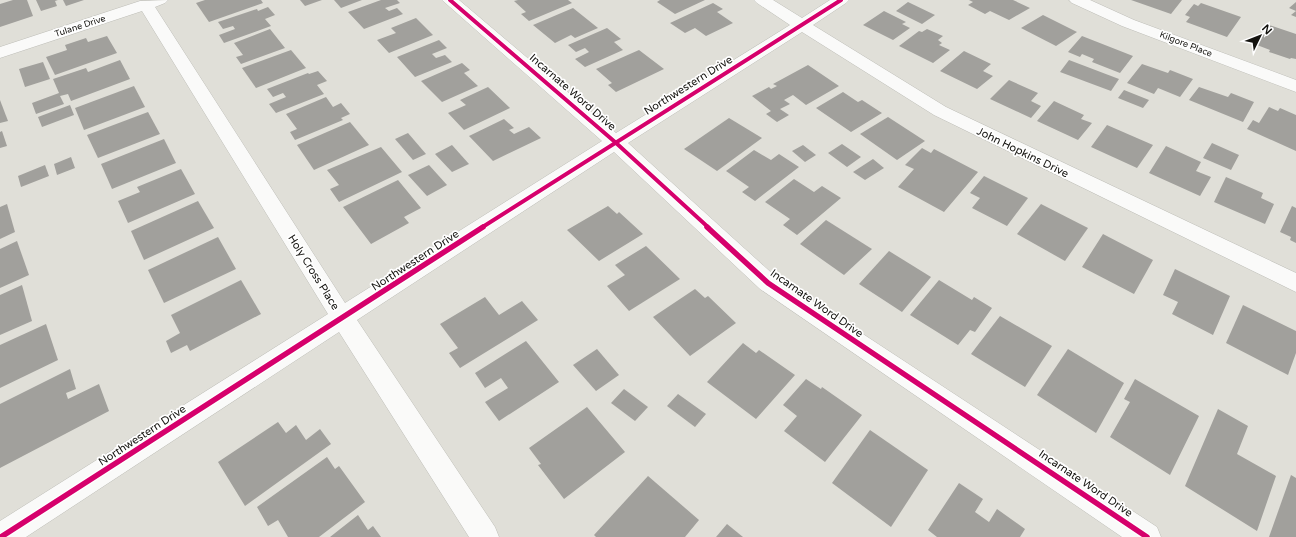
<svg xmlns="http://www.w3.org/2000/svg" width="1296" height="537" viewBox="0 0 1296 537" font-family="'Varela Round',sans-serif">
	<style>
		.building { fill: #a1a09c }
		.lines { fill: none; stroke-linecap: round; stroke-linejoin: round }
		.street-casing { stroke: #bdbdb7; stroke-width: 1 }
		.street { fill: #fafaf9; fill-rule: evenodd }
		.cycleway-far1-casing { stroke: #fff; stroke-width: 6 }
		.cycleway-casing { stroke: #fff; stroke-width: 8 }
		.cycleway-far1 { stroke: #d6006c; stroke-width: 4 }
		.cycleway { stroke: #d6006c; stroke-width: 5.5 }
		.labels { text-anchor: middle; stroke-width: 3.5; stroke-linejoin: round; paint-order: stroke }
		.far-street-label { font-size: 9px; fill: #14130f; stroke: #fff }
		.street-label { font-size: 11px; fill: #14130f; stroke: #fff }
	</style>
	<rect width="100%" height="100%" fill="#e0dfd8"/>
	<g class="building">
		<polygon points="13,0 27,0 33,16 0,27 0,4"/>
		<polygon points="36,0 58,0 55,1 57,6 41,11"/>
		<polygon points="63,0 84,0 66,6"/>
		<polygon points="205,0 261,0 263,3 209,22 196,3"/>
		<polygon points="300,0 322,0 305,6"/>
		<polygon points="334,0 362,0 341,8"/>
		<polygon points="381,0 397,0 400,3 385,8 389,11 397,8 403,14 364,29 348,12"/>
		<polygon points="518,0 568,0 572,3 529,21 521,14 526,12 514,1"/>
		<polygon points="660,0 705,0 675,14 657,2"/>
		<polygon points="969,0 1013,0 1030,8 1009,20 990,11 985,14 968,5 973,2"/>
		<polygon points="1131,0 1182,0 1171,14"/>
		<polygon points="908,2 935,15 922,24 896,11"/>
		<polygon points="1296,2 1296,17 1291,15 1296,11 1289,8"/>
		<polygon points="713,3 723,9 717,12 733,23 706,36 695,28 685,33 670,23"/>
		<polygon points="1201,3 1241,17 1227,37 1186,22 1190,17 1185,15 1194,4 1198,6"/>
		<polygon points="268,7 275,15 265,19 271,26 224,43 219,35 235,29 233,26 223,29 218,22 257,9 258,11"/>
		<polygon points="573,8 598,28 575,38 571,35 555,43 533,25"/>
		<polygon points="884,11 906,22 902,24 910,28 893,40 863,25"/>
		<polygon points="1043,15 1077,32 1056,46 1021,28"/>
		<polygon points="416,18 433,35 389,53 377,40 396,33 391,28"/>
		<polygon points="1269,25 1296,34 1296,59 1291,58 1290,59 1269,52 1270,50 1257,45"/>
		<polygon points="607,28 621,39 614,42 623,50 585,67 575,59 589,52 585,48 576,52 568,45"/>
		<polygon points="270,29 285,48 241,64 236,57 243,55 234,43"/>
		<polygon points="927,29 943,36 938,40 942,43 939,45 950,50 933,63 899,46 919,31 922,32"/>
		<polygon points="107,36 117,53 55,75 46,57 67,50 65,45 86,38 88,42"/>
		<polygon points="1082,36 1133,56 1120,73 1092,62 1094,59 1082,54 1080,57 1068,52"/>
		<polygon points="439,40 447,48 432,54 436,58 445,55 452,62 415,77 397,57"/>
		<polygon points="291,50 306,68 256,88 242,68"/>
		<polygon points="639,50 664,69 616,92 608,85 612,83 596,69"/>
		<polygon points="964,51 991,64 983,71 993,76 977,89 940,71"/>
		<polygon points="120,60 130,79 71,101 68,94 60,96 64,104 36,114 32,103 59,93 53,79 86,68 88,72"/>
		<polygon points="1069,60 1119,79 1111,91 1060,72"/>
		<polygon points="43,62 50,79 25,87 19,69"/>
		<polygon points="462,63 470,70 464,73 478,86 442,102 421,81"/>
		<polygon points="1142,64 1168,73 1170,70 1193,79 1180,97 1158,88 1154,94 1127,83"/>
		<polygon points="808,65 839,86 806,105 793,95 784,100 790,104 780,109 789,115 777,122 766,114 771,111 752,96 769,87 771,89 777,86 773,84"/>
		<polygon points="318,71 327,81 317,85 324,94 276,113 269,104 286,97 283,93 273,97 267,89 308,73 309,74"/>
		<polygon points="1009,80 1038,93 1031,101 1041,106 1031,118 990,99"/>
		<polygon points="134,86 145,107 84,130 75,108"/>
		<polygon points="488,87 510,108 464,130 448,113 466,105 460,100"/>
		<polygon points="1199,87 1228,97 1231,93 1254,102 1243,122 1189,100"/>
		<polygon points="1124,90 1149,100 1143,108 1118,98"/>
		<polygon points="843,92 858,102 862,100 882,113 851,132 816,108"/>
		<polygon points="326,97 333,107 341,103 350,114 341,118 343,120 295,140 290,132 297,129 286,114"/>
		<polygon points="0,100 8,121 0,123"/>
		<polygon points="1054,101 1084,115 1081,119 1092,123 1078,140 1037,121"/>
		<polygon points="70,105 74,115 42,127 38,117"/>
		<polygon points="1269,107 1278,111 1280,108 1296,115 1296,151 1247,129 1253,120 1259,123"/>
		<polygon points="148,112 160,134 98,158 87,135"/>
		<polygon points="888,117 925,141 897,160 860,134"/>
		<polygon points="729,118 762,138 717,171 684,149"/>
		<polygon points="504,119 514,128 509,130 514,134 529,127 541,138 493,161 469,136"/>
		<polygon points="350,122 369,145 314,170 297,145"/>
		<polygon points="1107,125 1153,145 1137,168 1091,147"/>
		<polygon points="2,131 7,146 0,148 0,132"/>
		<polygon points="408,133 426,154 413,160 395,139"/>
		<polygon points="164,139 176,163 112,189 101,164"/>
		<polygon points="1212,143 1239,155 1231,170 1203,158"/>
		<polygon points="842,144 861,157 847,167 828,153"/>
		<polygon points="452,145 469,164 452,172 435,154"/>
		<polygon points="803,145 816,155 805,162 792,151"/>
		<polygon points="1166,146 1201,162 1196,171 1211,177 1200,196 1149,173"/>
		<polygon points="381,147 402,172 339,202 330,189 339,185 327,170"/>
		<polygon points="922,148 931,153 934,149 978,172 944,212 898,187 914,169 905,165"/>
		<polygon points="754,150 771,160 779,154 799,167 755,201 742,192 749,187 726,171"/>
		<polygon points="71,157 75,168 57,175 54,164"/>
		<polygon points="873,159 884,168 865,180 853,172"/>
		<polygon points="45,165 49,176 21,187 18,176"/>
		<polygon points="429,165 447,185 427,196 408,175"/>
		<polygon points="181,169 195,194 128,223 118,201 140,192 137,187"/>
		<polygon points="984,176 1028,198 1007,226 972,208 980,198 970,193"/>
		<polygon points="1226,177 1263,193 1261,198 1274,204 1265,224 1214,202"/>
		<polygon points="794,179 814,192 822,186 841,198 797,235 783,225 790,219 765,202"/>
		<polygon points="398,180 421,208 404,217 409,223 371,244 343,207"/>
		<polygon points="198,201 214,228 144,260 131,231"/>
		<polygon points="7,204 15,232 0,239 0,207"/>
		<polygon points="1041,204 1088,228 1065,261 1017,234"/>
		<polygon points="608,206 617,214 619,212 643,234 599,261 567,230"/>
		<polygon points="1292,206 1296,208 1296,243 1290,240 1291,237 1280,232"/>
		<polygon points="826,220 872,249 844,275 800,244"/>
		<polygon points="1103,234 1153,260 1134,294 1082,267"/>
		<polygon points="218,237 236,269 164,303 148,270"/>
		<polygon points="17,241 29,275 0,288 0,249"/>
		<polygon points="646,246 680,279 629,311 607,286 625,275 615,265"/>
		<polygon points="889,251 931,277 902,312 859,284"/>
		<polygon points="1175,269 1230,296 1213,335 1172,314 1178,302 1163,295"/>
		<polygon points="241,280 261,314 190,351 187,345 171,353 166,341 180,333 171,315"/>
		<polygon points="939,280 972,300 974,297 992,308 975,332 970,330 958,345 910,315"/>
		<polygon points="22,285 32,321 0,335 0,295"/>
		<polygon points="695,289 705,298 708,296 736,323 690,356 653,317"/>
		<polygon points="485,297 499,315 522,301 538,320 460,368 449,353 458,348 440,324"/>
		<polygon points="1243,305 1296,331 1296,353 1288,375 1226,343"/>
		<polygon points="1000,316 1052,346 1025,387 971,354"/>
		<polygon points="46,324 58,360 0,388 0,345"/>
		<polygon points="526,341 559,382 499,421 485,402 508,388 501,378 485,388 475,373"/>
		<polygon points="743,343 756,353 759,350 795,375 756,419 707,382"/>
		<polygon points="597,349 619,375 596,391 573,365"/>
		<polygon points="1068,349 1124,383 1096,433 1037,395"/>
		<polygon points="70,369 76,389 66,393 68,399 99,384 109,411 0,468 0,404"/>
		<polygon points="806,379 821,389 822,387 862,415 825,462 784,431 797,416 783,405"/>
		<polygon points="1135,379 1199,416 1170,475 1110,437 1130,402 1124,399"/>
		<polygon points="624,389 648,407 635,421 611,403"/>
		<polygon points="678,394 706,414 695,427 667,406"/>
		<polygon points="587,407 625,452 564,499 538,465 541,464 529,448"/>
		<polygon points="1218,409 1248,426 1237,454 1276,476 1257,531 1185,486"/>
		<polygon points="278,422 286,433 296,425 306,440 320,429 331,444 245,506 218,462"/>
		<polygon points="870,430 928,470 891,527 832,483"/>
		<polygon points="327,457 335,469 339,466 365,502 319,537 288,537 278,520 268,526 257,507"/>
		<polygon points="1291,475 1296,478 1296,537 1269,537"/>
		<polygon points="648,476 699,520 685,537 596,537 594,535"/>
		<polygon points="959,483 983,499 975,512 989,522 997,509 1025,529 1020,537 937,537 928,530"/>
		<polygon points="358,515 368,530 373,526 381,537 330,537"/>
		<polygon points="727,524 743,537 716,537"/>
	</g>
	<g class="lines">
		<defs>
			<g id="street">
				<polygon points="168,0 165,3 155,7 345,303 602,141 442,0 459,0 616,133 790,25 757,3 754,0 773,0 802,18 830,0 849,0 846,3 813,25 946,107 1296,273 1296,292 934,115 802,32 628,143 776,277 1157,527 1161,537 1122,537 760,289 614,152 357,320 495,527 499,537 469,537 339,332 26,537 0,537 0,521 328,314 142,11 0,58 0,47 140,1"/>
				<polygon points="1069,0 1090,0 1134,20 1296,80 1296,92 1122,26 1072,3"/>
			</g>
		</defs>
		<use href="#street" class="street-casing"/>
		<use href="#street" class="street"/>
		<defs>
			<g id="cycleway-far1">
				<polyline points="450,0 615,142 709,228"/>
				<polyline points="481,228 841,0"/>
			</g>
			<g id="cycleway">
				<polyline points="707,227 768,283 1147,537"/>
				<polyline points="1,537 483,227"/>
			</g>
		</defs>
		<use href="#cycleway-far1" class="cycleway-far1-casing"/>
		<use href="#cycleway" class="cycleway-casing"/>
		<use href="#cycleway-far1" class="cycleway-far1"/>
		<use href="#cycleway" class="cycleway"/>
	</g>
	<g class="labels">
		<g class="far-street-label">
			<text transform="translate(80 26) rotate(-18)" y="3">Tulane Drive</text>
			<text transform="translate(1186 44) rotate(21)" y="3">Kilgore Place</text>
		</g>
		<g class="street-label">
			<text transform="translate(688 85) rotate(-32)" y="4">Northwestern Drive</text>
			<text transform="translate(573 92) rotate(41)" y="4">Incarnate Word Drive</text>
			<text transform="translate(1023 152) rotate(26)" y="4">John Hopkins Drive</text>
			<text transform="translate(415 260) rotate(-33)" y="4">Northwestern Drive</text>
			<text transform="translate(314 272) rotate(58)" y="4">Holy Cross Place</text>
			<text transform="translate(817 303) rotate(35)" y="4">Incarnate Word Drive</text>
			<text transform="translate(142 435) rotate(-33)" y="4">Northwestern Drive</text>
			<text transform="translate(1086 483) rotate(34)" y="4">Incarnate Word Drive</text>
		</g>
	</g>
	<g transform="translate(1260 36) rotate(47)" stroke="#ffffff" stroke-width="3" paint-order="stroke">
	<path d="M0-3L7 15L0 10L-7 15Z" fill="#14130f"/>
	<text y="-6" font-size="11" font-weight="bold" text-anchor="middle" fill="#14130f">N</text>
	</g>
</svg>
